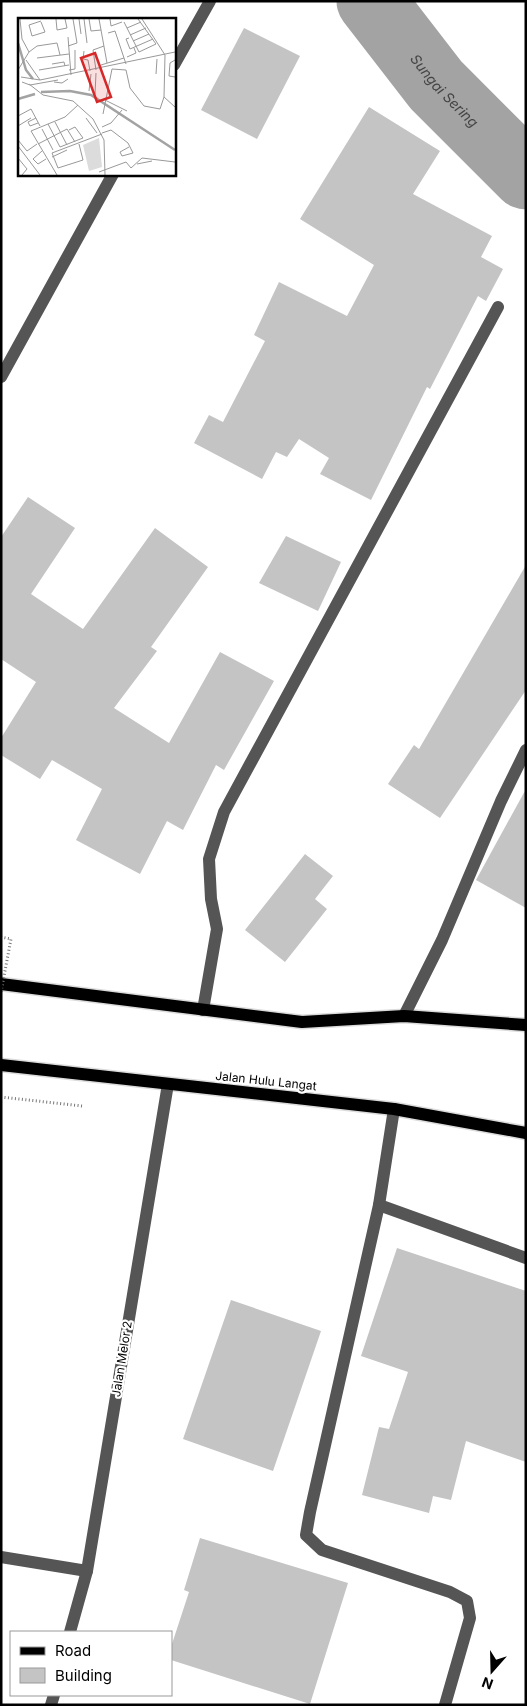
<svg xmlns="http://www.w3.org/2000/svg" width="527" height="1706" viewBox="0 0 527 1706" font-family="Inter,sans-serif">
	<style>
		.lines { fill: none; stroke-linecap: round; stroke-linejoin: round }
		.river { stroke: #a3a3a3; stroke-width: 69 }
		.building { fill: #c4c4c4 }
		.major-casing { stroke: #dbdbdb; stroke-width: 15 }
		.path { stroke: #777; stroke-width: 3; stroke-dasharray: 1 2.5; stroke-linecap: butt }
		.minor { stroke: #555; stroke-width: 12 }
		.major { stroke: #000; stroke-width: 12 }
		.path-bridge { stroke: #777; stroke-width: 3; stroke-dasharray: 1 2.5; stroke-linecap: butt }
		.labels { text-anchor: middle; stroke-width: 4.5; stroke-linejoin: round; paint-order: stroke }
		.street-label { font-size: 12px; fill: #000; stroke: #fff }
		.water-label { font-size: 14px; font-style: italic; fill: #444; stroke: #fff }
		.inset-river { fill: none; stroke: #a3a3a3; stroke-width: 2.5 }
		.inset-road { fill: none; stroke: #999; stroke-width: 1 }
		.view { fill: #d62828; fill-opacity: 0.15; stroke: #d62828; stroke-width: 2.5 }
		.inset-edge { fill: none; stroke: #000; stroke-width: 2.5 }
	</style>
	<rect width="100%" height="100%" fill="#fff"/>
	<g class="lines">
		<path class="river" id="s1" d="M371 1 436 85 526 175"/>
	</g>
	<g class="building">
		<polygon points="244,28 300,56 257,139 201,110"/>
		<polygon points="369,107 440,151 413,194 492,236 481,257 503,269 486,301 478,296 430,389 427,387 371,500 320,474 329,458 299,439 287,457 276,452 262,479 194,443 209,415 223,422 265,341 254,335 279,282 347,316 374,265 300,219"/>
		<polygon points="28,497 75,528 31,594 83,629 155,528 208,567 151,647 157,651 114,708 169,743 220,652 274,681 224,770 216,765 183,830 167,821 140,874 76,840 102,789 52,760 40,779 1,755 1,738 36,682 1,659 1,537"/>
		<polygon points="286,536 341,562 318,611 259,583"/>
		<polygon points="526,565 526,690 440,818 388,784 414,745 419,749"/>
		<polygon points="526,789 526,908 476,880"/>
		<polygon points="305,854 333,876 315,899 327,909 285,962 245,930"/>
		<polygon points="397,1248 526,1291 526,1462 466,1441 451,1500 433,1496 429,1513 362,1495 379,1427 389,1429 408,1372 361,1356"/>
		<polygon points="231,1300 321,1331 273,1471 183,1439"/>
		<polygon points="200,1538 348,1583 310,1704 171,1660 171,1647 189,1592 184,1590"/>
	</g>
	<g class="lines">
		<defs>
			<g id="major">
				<polyline points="1,984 302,1022 404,1016 526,1025"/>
				<polyline points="1,1065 394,1109 526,1133"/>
			</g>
		</defs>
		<use href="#major" class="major-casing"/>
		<g class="path">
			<polyline points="1,937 11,939"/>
			<polyline points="1,1097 82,1106"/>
		</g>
		<g class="minor">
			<polyline points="174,65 210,1"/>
			<polyline points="1,377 113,174"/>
			<polyline points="203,1010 217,929 211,899 209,859 224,812 498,307"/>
			<polyline points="404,1016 442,940 501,801 526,750"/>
			<polyline points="394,1109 379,1205 310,1512 306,1535 322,1550 450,1592 467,1601 470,1618 445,1705"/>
			<polyline points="379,1205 526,1258"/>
			<polyline points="1,1557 87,1571"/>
			<polyline points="70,1632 87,1571 168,1084"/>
			<polyline points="51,1705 54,1695"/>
		</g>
		<use href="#major" class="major"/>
		<polyline class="path-bridge" points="1,992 11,939"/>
	</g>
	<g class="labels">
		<g class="street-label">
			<text transform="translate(266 1081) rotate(6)" y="4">Jalan Hulu Langat</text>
			<text transform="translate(122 1359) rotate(-81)" y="4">Jalan Melor 2</text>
		</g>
		<g class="water-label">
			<text dy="5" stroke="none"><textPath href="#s1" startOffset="116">Sungai Sering</textPath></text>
		</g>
	</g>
	<g transform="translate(18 18)">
		<rect width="158" height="158" fill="#fff"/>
		<path d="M81 120 84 149 71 153 65 127Z" fill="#dcdcdc"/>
		<path class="inset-river" d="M0 25 8 52 15 61M23 74 52 73 73 77 157 132M0 81 17 76"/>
		<path class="inset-road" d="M38 1 39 12 49 10 47 1M61 1 63 16M66 1 69 25M71 1 73 13 83 12M81 1 89 45M92 1 93 8 104 4M124 1 147 37 146 79 157 89M23 3 11 7 14 18 27 14 23 4M106 4 121 34 138 26 120 1M109 10 123 4M90 15 97 13 108 46M112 17 128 10M50 19 53 57M111 20 108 21 112 31 135 21M115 23 131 16M50 28 59 25 55 1M66 33 65 41 70 42 72 53M11 34 19 28 39 25 42 37M109 39 118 35 116 30M19 40 51 36M8 42 22 62M157 42 152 45 151 58 157 59M34 46 46 44 47 48M83 47 106 40M0 52 11 34 4 21 2 1M21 52 51 47M51 52 57 51V32M78 52 75 32 86 28M138 56 139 41M3 59 22 62 157 34M4 64 12 67 40 62M36 64 44 65 50 61M11 66 25 77 55 83 75 101 86 122 87 157M71 73 73 56M77 76 78 55M87 82 109 93M85 96 94 51 108 52 112 70 126 88 142 91 146 79M0 98 13 91 22 108M18 100 10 104 12 108 20 105M68 100 79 115M37 104 49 127M30 106 42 129M0 108 13 100M84 109 93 105 104 92M24 111 35 132M84 115 93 112 110 125 115 135 104 138 102 134 111 129M0 122 9 133 19 126M20 126 49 111 57 124M61 126 65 142 40 150 34 135 84 116M0 128 22 157M42 129 65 120 57 109 51 112M24 133 15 141 20 146 28 141M34 139 49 132M0 140 9 151 4 157M119 146 134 143M81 154 108 144 113 150 124 140 157 144M39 157 13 113 47 99 60 87"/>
		<path class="view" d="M77 35 93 79 79 84 63 40Z"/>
		<rect width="158" height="158" class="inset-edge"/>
	</g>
	<rect width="527" height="1706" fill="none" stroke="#000000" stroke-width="5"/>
	<rect x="10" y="1631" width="162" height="65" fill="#ffffff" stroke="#999999"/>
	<rect x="20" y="1647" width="25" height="8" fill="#000000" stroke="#999999"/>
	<text x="55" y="1656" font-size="15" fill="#000000">Road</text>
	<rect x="20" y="1668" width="25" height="15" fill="#c4c4c4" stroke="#999999"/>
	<text x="55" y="1681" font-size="15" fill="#000000">Building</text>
	<g transform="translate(492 1671) rotate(200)" stroke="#ffffff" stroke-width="4" paint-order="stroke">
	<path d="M0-4L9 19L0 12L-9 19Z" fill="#000000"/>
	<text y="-8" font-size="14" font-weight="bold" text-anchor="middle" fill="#000000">N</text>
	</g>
</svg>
